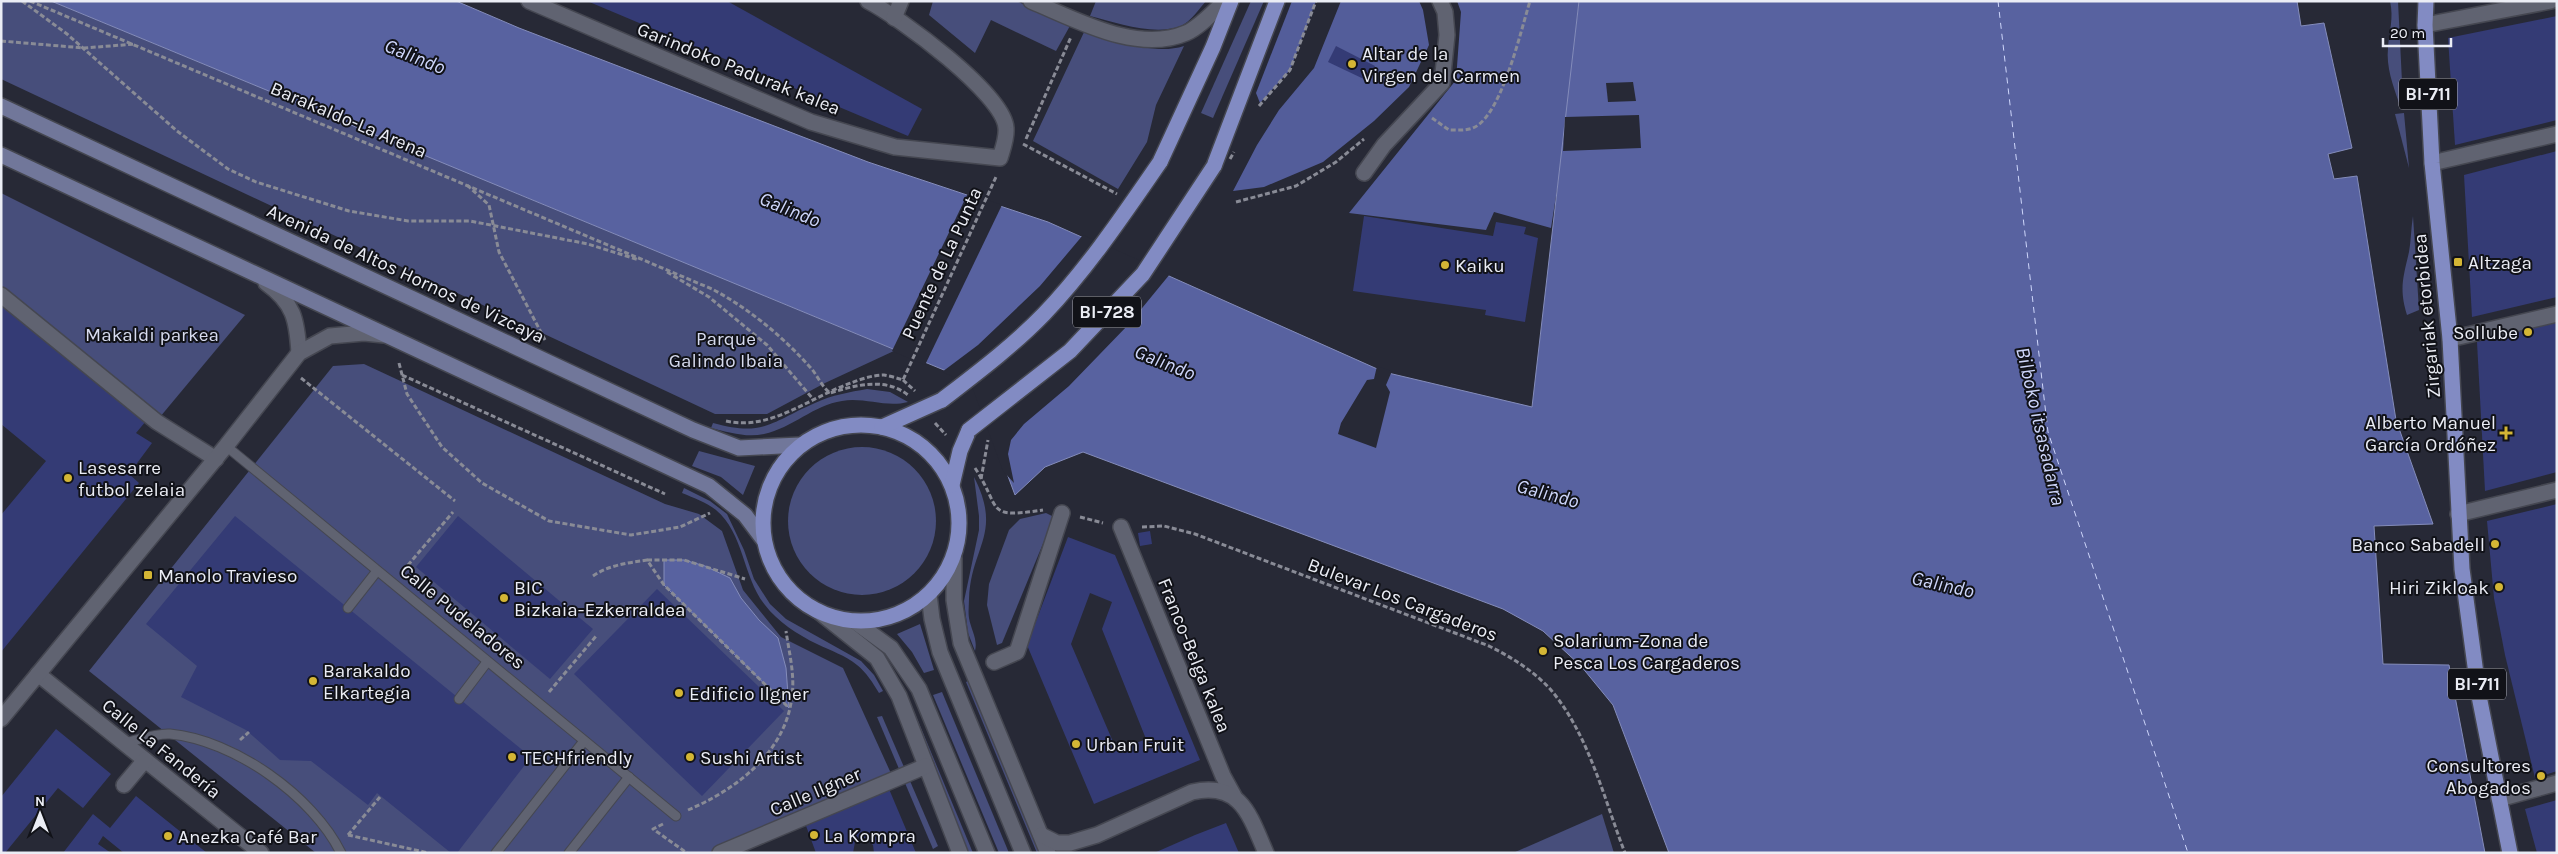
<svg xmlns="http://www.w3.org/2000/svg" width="2558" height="854" viewBox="0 0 2558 854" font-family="Karla,sans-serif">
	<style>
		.green { fill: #474e7b }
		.forest { fill: #535d9a }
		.water { fill: #5862a0; stroke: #848cba }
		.pier { fill: #272936 }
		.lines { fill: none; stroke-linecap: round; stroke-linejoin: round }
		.ferry { stroke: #ced6fb; stroke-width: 1; stroke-dasharray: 6 5; stroke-linecap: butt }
		.building { fill: #343b75; fill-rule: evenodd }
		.lane-casing { stroke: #454751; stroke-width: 11 }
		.street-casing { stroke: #454751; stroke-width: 18 }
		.secondary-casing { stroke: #454751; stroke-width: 18 }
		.primary-casing { stroke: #454751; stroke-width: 18 }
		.path { stroke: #898b96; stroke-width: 3; stroke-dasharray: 5 2.5; stroke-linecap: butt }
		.lane { stroke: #606371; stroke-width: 9 }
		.street { stroke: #606371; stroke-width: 15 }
		.secondary { stroke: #71779a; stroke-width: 15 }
		.primary { stroke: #828bc3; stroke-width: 15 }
		.primary-bridge-casing { stroke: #454751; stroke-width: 18; stroke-linecap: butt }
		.path-bridge { stroke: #898b96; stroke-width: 3; stroke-dasharray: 5 2.5; stroke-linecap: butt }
		.primary-bridge { stroke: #828bc3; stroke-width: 15 }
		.poi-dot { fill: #d4b635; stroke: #111218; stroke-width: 2 }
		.labels { text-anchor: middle; stroke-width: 4; stroke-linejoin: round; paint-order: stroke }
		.shield { fill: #111218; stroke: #aaabb3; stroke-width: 1 }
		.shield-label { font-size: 18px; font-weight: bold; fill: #ebedf5 }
		.poi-label { font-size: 19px; fill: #ebedf5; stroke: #111218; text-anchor: start }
		.street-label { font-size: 19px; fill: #ebedf5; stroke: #111218 }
		.park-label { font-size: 19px; fill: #d7dbee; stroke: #111218 }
		.water-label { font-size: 20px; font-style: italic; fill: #ced6fb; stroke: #111218 }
	</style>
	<rect width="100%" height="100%" fill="#272936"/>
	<g class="green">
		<polygon points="1,1 51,1 896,350 825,383 767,414 715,414 1,79"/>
		<polygon points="933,1 1016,1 1071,24 1056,51 991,20 975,53 929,15"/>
		<path d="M1096 1H1206C1200 8 1190 22 1181 26 1154 36 1117 23 1090 16Z"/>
		<polygon points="1251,1 1264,1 1213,118 1201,113"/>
		<path d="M2390 1H2398L2403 102 2399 103C2393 85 2386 67 2388 48 2389 31 2394 19 2390 1Z"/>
		<path d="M1085 30C1115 39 1153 56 1184 46L1156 105 1147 142 1118 189 1033 141Z"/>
		<polygon points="2404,113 2409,168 2395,114"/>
		<polygon points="1,193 245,315 160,417 1,287"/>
		<path d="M2413 216 2419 310 2407 315C2399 289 2403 278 2409 252 2411 241 2411 228 2413 216Z"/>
		<polygon points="364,364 665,504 699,514 722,531 743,590 781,637 843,668 894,780 720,853 316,853 89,671 333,366"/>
		<path d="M867 389 890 392 908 402C886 408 864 397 842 401 814 405 792 428 764 434 746 438 728 432 711 428L713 423C764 437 771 422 815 403 832 395 850 392 867 389Z"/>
		<circle cx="862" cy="521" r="74"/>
		<polygon points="699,451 755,466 743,495 721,477 692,466"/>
		<path d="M974 477C1003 534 971 546 969 599 969 605 968 612 969 618 971 630 978 639 975 651L968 633 964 601 979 530V516Z"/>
		<path d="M684 488 710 501 727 514 744 550 754 579 770 604 786 619 861 661 874 675 883 691 879 693C873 683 866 672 857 665 845 655 831 651 817 644 798 635 777 621 765 605 743 578 744 533 716 510 706 502 694 498 682 493Z"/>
		<polygon points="1046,513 1054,517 1002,643 997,645 987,605 989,584 1009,530 1020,519"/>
		<polygon points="920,624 934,670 924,673 912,652 897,634"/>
		<polygon points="970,680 1043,853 1037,853 966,682"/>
		<polygon points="942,692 1009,853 999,853 933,695"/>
		<polygon points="911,704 973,853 967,853 906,706"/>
		<polygon points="882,716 938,846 933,849 877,717"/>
		<polygon points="1602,814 1614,853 1513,853"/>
	</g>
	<g class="forest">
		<polygon points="1292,1 1316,1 1290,70 1260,103 1256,93"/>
		<polygon points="1341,1 1419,1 1423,10 1429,45 1409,87 1374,121 1323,162 1264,187 1233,191 1257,145 1279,110 1314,68"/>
		<polygon points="1457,1 1579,1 1563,151 1551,228 1494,212 1486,230 1349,213 1456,80 1461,12"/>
	</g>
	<g class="water">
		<polygon points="51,1 456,1 519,28 868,162 1048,222 1384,372 1532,407 1579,1 2297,1 2301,26 2324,23 2352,148 2328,154 2334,179 2357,176 2396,420 2433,524 2374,526 2383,664 2449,665 2485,853 1669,853 1613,705 1581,666 1543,631 1503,609 1083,452 1045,467 1015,495 973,382"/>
		<polygon points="664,560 684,560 705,566 730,578 741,598 759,620 778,638 786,668 789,708 664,585"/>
	</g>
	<g class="pier">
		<polygon points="1633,82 1636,101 1608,102 1606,83"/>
		<polygon points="1639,115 1641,148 1563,151 1565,117"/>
		<polygon points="968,193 1002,205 925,365 892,351"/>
		<polygon points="1083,235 1170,274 1129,324 1069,386 1024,424 1011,440 1008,454 1014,483 1003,471 971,384 942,372 978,345 1040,286"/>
		<polygon points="1377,366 1392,371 1386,385 1390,392 1376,448 1338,434 1341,423 1367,380 1374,379"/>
	</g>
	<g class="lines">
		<polyline class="ferry" points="1998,1 2048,432 2188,853"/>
	</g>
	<g class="building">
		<polygon points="587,1 727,1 922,109 908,136"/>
		<polygon points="2557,16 2557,120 2455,145 2448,38"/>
		<polygon points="1336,46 1375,66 1368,81 1328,62"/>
		<polygon points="2557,151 2557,297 2472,317 2464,175"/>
		<polygon points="1364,216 1493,236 1496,222 1526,227 1524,234 1538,238 1525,322 1485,315 1486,310 1353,291"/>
		<polygon points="1,303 146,421 136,433 152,443 129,474 139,483 1,652 1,515 46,461 1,424"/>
		<polygon points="2557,322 2557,472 2485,491 2477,342"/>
		<polygon points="2557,504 2557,771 2535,778 2505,655 2494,598 2487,521"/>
		<polygon points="235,516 531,757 457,853 451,853 377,793 368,805 311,761 280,760 246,730 181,697 197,666 146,624"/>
		<polygon points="458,516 593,629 550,679 416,567"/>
		<polygon points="1150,531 1152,544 1140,546 1138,533"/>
		<path d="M1068 537 1115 555 1200 760 1094 804 1027 645ZM1090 593 1112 602 1102 629 1146 739 1117 751 1071 644Z"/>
		<polygon points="657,589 784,711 702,796 574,674"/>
		<polygon points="56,729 111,774 83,808 58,788 5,853 1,853 1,797"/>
		<polygon points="889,789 916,853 874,853 873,845 865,838 855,842 853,853 816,853 805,823"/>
		<polygon points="136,796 207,853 124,853 103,836 98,844 111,853 63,853 93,814 110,828"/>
		<polygon points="2557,800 2557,853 2537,853 2525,809"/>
		<polygon points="1226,823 1239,853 1154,853 1195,835"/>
	</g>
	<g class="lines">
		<defs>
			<g id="lane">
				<polyline points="226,446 676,816"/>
				<polyline points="348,608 377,571"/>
				<polyline points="459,699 487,662"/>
				<path d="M125 743C138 740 156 733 170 734 234 740 313 796 341 853"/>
				<polyline points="496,853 584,741"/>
				<polyline points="569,853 629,777"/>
			</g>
			<g id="street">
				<path d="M529 1 811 122 895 147 1000 158C1003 148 1007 138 1006 128 1004 94 899 17 868 1"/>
				<path d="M1031 1C1077 20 1137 54 1186 33 1200 27 1214 11 1225 1"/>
				<polyline points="894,18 901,1"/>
				<polyline points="2425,25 2551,1"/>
				<polyline points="2432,163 2557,134"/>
				<polyline points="1364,173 1384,145 1442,83 1447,35 1445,12 1440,1"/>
				<path d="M266 283C294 303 297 320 299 353"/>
				<polyline points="1,295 157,422 216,459"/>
				<polyline points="2450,339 2557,314"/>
				<polyline points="2458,514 2557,490"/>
				<polyline points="1121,527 1223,776 1234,796"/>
				<polyline points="954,558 954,600 961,643 1048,853"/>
				<polyline points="929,595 932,619 940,652 1023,853"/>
				<polyline points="818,611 877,658 899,696 960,853"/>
				<polyline points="854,621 891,648 919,689 987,853"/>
				<polyline points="994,662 1017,652 1062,513"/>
				<polyline points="38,674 261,853"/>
				<polyline points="1,719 226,446 299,353 330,336 364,333 384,335"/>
				<polyline points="124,785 145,760"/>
				<polyline points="2499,799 2557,783"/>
				<path d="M1041 835 1057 843H1070L1097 835 1192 792C1241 781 1250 816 1266 853"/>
				<polyline points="720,853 926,766"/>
			</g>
			<g id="secondary">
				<polyline points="1,106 693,430 739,448 800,445"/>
				<polyline points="1,155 709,486 745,515 763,539"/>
			</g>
			<g id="primary">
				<polyline points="2426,1 2425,25 2432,163 2450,339 2462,569 2479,696 2510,853"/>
				<polyline points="1160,162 1213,47 1231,1"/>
				<polyline points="1214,166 1277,1"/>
				<circle cx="861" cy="523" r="98"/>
				<polyline points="882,427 942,400"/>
				<polyline points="952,485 960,451 969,430"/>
			</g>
		</defs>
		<use href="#lane" class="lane-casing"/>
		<use href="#street" class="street-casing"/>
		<use href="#secondary" class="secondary-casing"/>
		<use href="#primary" class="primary-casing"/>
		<g class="path">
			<polyline points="22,1 67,34 177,131 228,169 256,182 349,211 408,221 470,221 588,244 639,260"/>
			<path d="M30 1 712 289C748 308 781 335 809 366 817 374 821 386 830 393 856 385 885 377 908 395"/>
			<polyline points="1,41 84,48 135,44"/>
			<polyline points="1259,106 1290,70 1316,1"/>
			<path d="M1432 118 1449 130C1458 130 1467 131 1475 127 1502 113 1521 30 1530 1"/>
			<polyline points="1026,139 1071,37"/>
			<polyline points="1023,144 1117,194"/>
			<polyline points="467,185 489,205 499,252 545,340"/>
			<polyline points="1236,202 1296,186 1336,162 1364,139"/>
			<polyline points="667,272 709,297 767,345 813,399"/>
			<polyline points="399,363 407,394 442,447 482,483 549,521 631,535 680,527 710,513"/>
			<polyline points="402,375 665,494"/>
			<polyline points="301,378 455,501"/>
			<polyline points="903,380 915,391"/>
			<path d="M726 421C771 431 808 398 851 383 861 379 873 375 884 375 890 376 897 378 903 380L996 177"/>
			<polyline points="935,423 946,435"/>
			<path d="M975 468C1002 509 984 519 1043 510"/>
			<polyline points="1080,517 1103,523"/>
			<path d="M1142 527 1164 526 1195 534 1489 646C1511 657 1534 671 1551 690 1589 735 1604 799 1625 853"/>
			<polyline points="647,560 684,560 745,579"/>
			<polyline points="403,571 453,512"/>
			<path d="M593 576C609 565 627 563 647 560L664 585 789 708"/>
			<polyline points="549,692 597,635"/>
			<polyline points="240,740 249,732"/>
			<path d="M688 810C737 789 786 752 792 696 795 675 789 652 786 631"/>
			<polyline points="663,824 653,829 687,853"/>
			<polyline points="348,835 429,853"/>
			<polyline points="348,835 380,797"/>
		</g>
		<use href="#lane" class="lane"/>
		<use href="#street" class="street"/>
		<use href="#secondary" class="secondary"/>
		<use href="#primary" class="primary"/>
		<defs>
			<g id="primary-bridge">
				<path d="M942 400C977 373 1013 346 1044 314 1088 268 1124 214 1160 162"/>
				<polyline points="969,430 1070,351 1143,274 1214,166"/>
			</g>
		</defs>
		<use href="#primary-bridge" class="primary-bridge-casing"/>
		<g class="path-bridge">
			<polyline points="1230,159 1234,152"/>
			<polyline points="981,479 988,440"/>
		</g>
		<use href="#primary-bridge" class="primary-bridge"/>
	</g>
	<g class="poi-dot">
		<circle cx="1352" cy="64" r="5"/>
		<rect x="2453" y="257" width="10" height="10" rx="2.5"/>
		<circle cx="1445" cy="265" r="5"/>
		<circle cx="2528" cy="332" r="5"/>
		<path d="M2503.5 425.5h5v5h5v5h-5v5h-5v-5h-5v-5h5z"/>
		<circle cx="68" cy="478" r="5"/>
		<circle cx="2495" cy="544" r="5"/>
		<rect x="143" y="570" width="10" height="10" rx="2.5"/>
		<circle cx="2499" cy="587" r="5"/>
		<circle cx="504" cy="598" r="5"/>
		<circle cx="1543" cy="651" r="5"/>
		<circle cx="313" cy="681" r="5"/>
		<circle cx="679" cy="693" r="5"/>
		<circle cx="1076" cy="744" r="5"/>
		<circle cx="512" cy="757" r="5"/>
		<circle cx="690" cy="757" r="5"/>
		<circle cx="2541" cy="776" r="5"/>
		<circle cx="814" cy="835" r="5"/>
		<circle cx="168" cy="836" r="5"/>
	</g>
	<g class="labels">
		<g class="shield">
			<rect x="2399" y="78.5" width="58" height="31" rx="4"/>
			<rect x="1073" y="296.5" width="68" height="31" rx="4"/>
			<rect x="2448" y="668.5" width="58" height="31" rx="4"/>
		</g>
		<g class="shield-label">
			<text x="2428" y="100">BI-711</text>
			<text x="1107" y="318">BI-728</text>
			<text x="2477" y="690">BI-711</text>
		</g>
		<g class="poi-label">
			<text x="1362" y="60">Altar de la<tspan x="1362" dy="22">Virgen del Carmen</tspan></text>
			<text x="2468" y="269">Altzaga</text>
			<text x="1455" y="272">Kaiku</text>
			<text x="2518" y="339" text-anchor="end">Sollube</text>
			<text x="2496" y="429" text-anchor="end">Alberto Manuel<tspan x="2496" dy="22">García Ordóñez</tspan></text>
			<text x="78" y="474">Lasesarre<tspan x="78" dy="22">futbol zelaia</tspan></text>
			<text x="2485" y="551" text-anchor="end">Banco Sabadell</text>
			<text x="158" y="582">Manolo Travieso</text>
			<text x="514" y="594">BIC<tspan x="514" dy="22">Bizkaia-Ezkerraldea</tspan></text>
			<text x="2489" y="594" text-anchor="end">Hiri Zikloak</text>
			<text x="1553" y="647">Solarium-Zona de<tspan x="1553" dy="22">Pesca Los Cargaderos</tspan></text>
			<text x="323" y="677">Barakaldo<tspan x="323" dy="22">Elkartegia</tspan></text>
			<text x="689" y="700">Edificio Ilgner</text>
			<text x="1086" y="751">Urban Fruit</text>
			<text x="522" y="764">TECHfriendly</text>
			<text x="700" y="764">Sushi Artist</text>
			<text x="2531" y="772" text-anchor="end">Consultores<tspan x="2531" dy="22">Abogados</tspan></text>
			<text x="824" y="842">La Kompra</text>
			<text x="178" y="843">Anezka Café Bar</text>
		</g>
		<g class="street-label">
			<text transform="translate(739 68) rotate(22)" y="7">Garindoko Padurak kalea</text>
			<text transform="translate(349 119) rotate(23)" y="7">Barakaldo-La Arena</text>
			<text transform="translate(941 263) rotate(-65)" y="7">Puente de La Punta</text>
			<text transform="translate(406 273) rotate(25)" y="7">Avenida de Altos Hornos de Vizcaya</text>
			<text transform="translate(2426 316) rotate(-95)" y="7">Zirgariak etorbidea</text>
			<text transform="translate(1403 599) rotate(21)" y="7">Bulevar Los Cargaderos</text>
			<text transform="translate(463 616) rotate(39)" y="7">Calle Pudeladores</text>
			<text transform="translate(1195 655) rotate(68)" y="7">Franco-Belga kalea</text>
			<text transform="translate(162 748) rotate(39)" y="7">Calle La Fandería</text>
			<text transform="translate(815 791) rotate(-23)" y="7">Calle Ilgner</text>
		</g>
		<g class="park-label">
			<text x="152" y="341">Makaldi parkea</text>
			<text x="726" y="345">Parque<tspan x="726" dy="22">Galindo Ibaia</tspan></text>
		</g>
		<g class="water-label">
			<text transform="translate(415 56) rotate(22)" y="7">Galindo</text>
			<text transform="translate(790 209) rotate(22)" y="7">Galindo</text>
			<text transform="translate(1165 362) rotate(22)" y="7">Galindo</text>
			<text transform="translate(2041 426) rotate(77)" y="7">Bilboko itsasadarra</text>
			<text transform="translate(1548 493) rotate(15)" y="7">Galindo</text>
			<text transform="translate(1943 584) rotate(13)" y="7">Galindo</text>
		</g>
	</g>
	<rect width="2558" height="854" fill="none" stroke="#ebedf5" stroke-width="5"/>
	<g transform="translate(40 814)" stroke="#111218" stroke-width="4" paint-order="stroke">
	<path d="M0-4L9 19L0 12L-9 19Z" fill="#ebedf5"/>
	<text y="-8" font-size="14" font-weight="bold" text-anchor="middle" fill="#ebedf5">N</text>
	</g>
	<path d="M2383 38v8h68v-8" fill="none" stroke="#ebedf5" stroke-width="2.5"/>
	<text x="2390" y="38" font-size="15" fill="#ebedf5" stroke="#111218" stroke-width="4" paint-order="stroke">20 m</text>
</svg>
